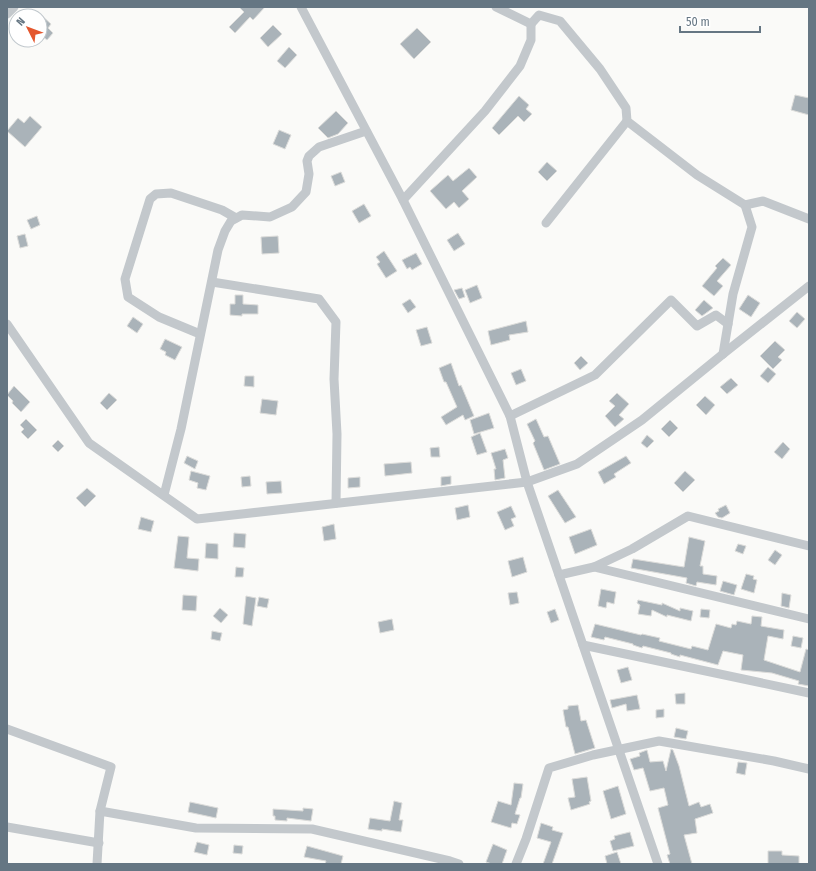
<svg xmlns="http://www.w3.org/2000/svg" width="816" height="871" viewBox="0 0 816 871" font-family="'Fira Sans Condensed',sans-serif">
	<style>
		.building { fill: #aab3b9; stroke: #dcdcda }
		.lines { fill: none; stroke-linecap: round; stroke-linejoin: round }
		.minor { stroke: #c3c8cc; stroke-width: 9 }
	</style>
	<rect width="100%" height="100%" fill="#fafaf8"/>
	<g class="building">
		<polygon points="239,7 265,7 253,20 250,17 235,33 229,27 244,12"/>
		<polygon points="40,14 51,24 48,28 53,33 47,40 41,35 40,36"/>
		<polygon points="273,25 282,34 268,47 260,38"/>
		<polygon points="417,28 431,42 414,59 400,44"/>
		<polygon points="289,47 297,55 285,68 277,61"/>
		<polygon points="795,95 809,98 809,115 791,110"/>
		<polygon points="519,96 529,105 526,109 532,114 524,122 518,116 499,135 492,128"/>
		<polygon points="336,111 348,123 338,134 328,138 318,128"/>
		<polygon points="30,116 42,127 25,147 7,131 18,118 24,123"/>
		<polygon points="279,130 291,135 285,149 273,144"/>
		<polygon points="547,162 557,171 547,181 538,172"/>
		<polygon points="469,168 477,177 462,191 469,199 459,208 454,202 446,209 430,191 448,175 453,181"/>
		<polygon points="341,172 345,182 335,186 331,176"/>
		<polygon points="364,204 371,216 359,223 352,211"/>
		<polygon points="37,216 40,225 31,229 27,220"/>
		<polygon points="458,233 465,244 454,251 447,240"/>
		<polygon points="25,234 28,246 20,248 17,236"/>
		<polygon points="278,236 279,253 262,254 261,237"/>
		<polygon points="384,251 397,271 386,278 377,264 380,262 376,257"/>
		<polygon points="416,253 422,264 412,270 410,267 407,269 402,260"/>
		<polygon points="723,258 731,265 717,281 723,286 714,296 702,286 717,268 715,266"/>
		<polygon points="477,285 482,298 470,303 465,290"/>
		<polygon points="462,288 465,297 459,299 454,290"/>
		<polygon points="235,295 243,295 243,304 258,305 258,314 242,314 242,316 230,315 230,304 235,304"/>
		<polygon points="748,295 760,303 751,317 739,309"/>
		<polygon points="410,299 416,307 408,313 402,304"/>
		<polygon points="704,300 713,308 702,316 695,310"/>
		<polygon points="797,312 805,319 797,328 789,321"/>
		<polygon points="133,317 143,324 137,333 127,326"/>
		<polygon points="526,321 528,332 509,335 510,340 491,345 488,331"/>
		<polygon points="427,327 432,343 421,346 416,330"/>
		<polygon points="165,339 182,347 175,360 165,355 166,352 160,349"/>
		<polygon points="775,341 785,350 778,357 782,360 773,369 760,356"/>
		<polygon points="581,356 588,363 580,370 574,363"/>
		<polygon points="451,363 459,386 461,385 474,416 465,420 463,415 446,425 441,417 457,407 446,382 444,382 439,368"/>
		<polygon points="768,367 776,374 768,383 760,376"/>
		<polygon points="521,369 526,381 516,385 511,373"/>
		<polygon points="245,376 254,376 254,387 244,386"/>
		<polygon points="731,378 738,385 727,394 720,387"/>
		<polygon points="14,386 30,402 21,412 12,403 13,401 7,395"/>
		<polygon points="109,393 117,400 107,410 100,403"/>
		<polygon points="617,393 629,404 619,415 624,419 615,427 605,416 615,406 609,401"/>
		<polygon points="705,396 715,405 706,415 696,405"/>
		<polygon points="262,399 278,401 276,415 260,413"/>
		<polygon points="489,413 494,428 474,434 470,420"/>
		<polygon points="26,419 37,430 28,439 21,432 24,429 20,425"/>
		<polygon points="536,419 544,437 548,436 560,464 544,470 533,443 535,441 527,424"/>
		<polygon points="670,420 678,428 669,437 661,429"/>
		<polygon points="480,433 487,452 477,455 471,437"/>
		<polygon points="647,435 654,441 647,448 641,443"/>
		<polygon points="58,440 64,446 58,452 52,446"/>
		<polygon points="783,442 790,449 782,459 774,452"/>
		<polygon points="439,447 440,457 431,457 430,448"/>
		<polygon points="505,449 508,458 503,460 505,478 495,480 494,469 496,469 491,453"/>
		<polygon points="187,456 198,461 195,469 184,463"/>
		<polygon points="626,456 631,463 614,474 616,477 604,484 598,472"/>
		<polygon points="411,462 412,473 385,476 384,464"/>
		<polygon points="191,471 210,476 206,490 197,488 198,483 189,480"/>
		<polygon points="685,471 695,480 683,492 674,483"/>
		<polygon points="250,476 251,486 242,487 241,477"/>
		<polygon points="451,476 451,484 441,486 441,477"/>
		<polygon points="360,477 360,487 348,488 348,478"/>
		<polygon points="281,481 282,493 267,494 266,482"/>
		<polygon points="87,488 96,496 85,507 76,498"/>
		<polygon points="558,490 576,517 565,523 548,496"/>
		<polygon points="468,505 470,517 457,520 455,508"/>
		<polygon points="726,505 730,513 722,518 718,517 715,513 719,511 718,509"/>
		<polygon points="511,506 516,517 511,519 514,526 505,530 497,512"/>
		<polygon points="141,517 154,521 151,532 138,529"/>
		<polygon points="334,524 336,539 324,541 322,527"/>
		<polygon points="591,529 597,545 575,554 569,537"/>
		<polygon points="234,533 246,534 245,548 233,547"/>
		<polygon points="178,536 189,537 187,558 199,559 198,571 174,568"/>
		<polygon points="689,537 705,541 700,566 703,566 703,574 717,576 716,585 697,582 696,586 686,583 687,578 631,568 633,559 684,567"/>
		<polygon points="206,543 218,544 218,559 205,558"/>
		<polygon points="738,544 746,546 743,554 735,551"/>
		<polygon points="775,550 782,555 775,565 768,560"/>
		<polygon points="523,557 527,572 512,577 508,561"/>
		<polygon points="236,567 244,568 243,577 235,577"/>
		<polygon points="746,574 754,576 753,579 757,580 754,593 741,589"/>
		<polygon points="723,581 737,585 734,595 720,591"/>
		<polygon points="601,589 616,592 614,604 607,602 606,608 598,606"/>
		<polygon points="517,592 519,603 510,605 508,593"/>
		<polygon points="782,593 791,595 789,608 781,606"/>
		<polygon points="183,595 197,596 196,611 182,610"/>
		<polygon points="246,596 256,598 252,626 243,624"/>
		<polygon points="259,597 269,599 267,608 257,606"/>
		<polygon points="638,600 662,605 662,603 680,611 680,608 693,611 691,621 667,615 667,617 652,610 651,616 638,614 640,605 637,603"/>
		<polygon points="220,608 228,615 221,623 213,616"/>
		<polygon points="555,609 559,620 551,623 547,612"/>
		<polygon points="701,609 710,610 709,618 700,617"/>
		<polygon points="752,616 762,617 761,626 784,630 783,639 768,636 764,660 800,672 806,649 809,650 809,686 798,684 799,681 772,673 741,670 743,655 723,651 718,665 680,655 680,657 671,654 671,653 643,646 642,648 633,645 633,644 605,637 604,640 591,637 595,624 641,635 642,634 660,638 659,641 691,649 692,646 708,650 716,624 731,628 732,624 736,625 737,621 751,624"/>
		<polygon points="392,619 394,630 380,633 378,622"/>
		<polygon points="212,631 222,633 220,641 211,639"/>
		<polygon points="793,636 803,638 801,648 791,646"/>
		<polygon points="628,667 632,680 621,683 617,670"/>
		<polygon points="685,693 685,704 676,704 675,694"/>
		<polygon points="637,695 640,709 627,711 626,704 612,708 610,700"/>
		<polygon points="578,705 581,721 586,720 595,748 575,754 568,727 566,727 563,710 568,709 568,706"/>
		<polygon points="664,709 664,717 656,718 656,710"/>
		<polygon points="676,728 688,731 686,739 674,737"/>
		<polygon points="671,749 673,750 679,766 689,806 699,802 701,807 710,804 713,813 695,819 697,833 684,835 692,864 670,864 667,855 670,854 658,808 668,805 664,788 650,791 643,768 634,770 630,759 640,756 639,753 647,750 650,762 663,761 666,771"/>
		<polygon points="738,762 747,763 745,775 736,773"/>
		<polygon points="587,777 591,801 589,802 590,804 571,810 568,798 575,797 572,779"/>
		<polygon points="514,783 523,784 521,798 520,798 515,814 520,815 517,824 512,823 511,828 491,822 498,801 511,805"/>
		<polygon points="618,786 626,814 611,819 603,791"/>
		<polygon points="394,801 402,803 399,820 403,820 401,832 382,829 382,831 368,829 370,818 390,821"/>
		<polygon points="190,802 218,808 216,818 188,812"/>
		<polygon points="303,808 313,809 311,821 287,818 287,821 275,820 275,816 273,816 273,809 303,811"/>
		<polygon points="541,823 553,827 552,830 563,833 552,864 543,864 551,842 537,838"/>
		<polygon points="630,832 634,846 613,851 610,841 615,839 614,836"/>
		<polygon points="197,842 209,845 207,855 194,852"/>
		<polygon points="493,844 507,850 502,864 492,864 486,862"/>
		<polygon points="234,845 243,846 242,854 233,853"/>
		<polygon points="307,846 343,856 341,864 325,864 326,861 304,857"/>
		<polygon points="768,851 782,851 782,855 799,856 799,864 768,864"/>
		<polygon points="617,852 621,864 607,864 605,856"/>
	</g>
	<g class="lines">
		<g class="minor">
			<polyline points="301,7 403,200 510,416 527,482 658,864"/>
			<polyline points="496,7 531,24 539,15 560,21 600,69 626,108 627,121 697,175 745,205 763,201 809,219"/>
			<polyline points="7,14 14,7"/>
			<polyline points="403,200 485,111 520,66 531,40 531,24"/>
			<polyline points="546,223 627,121"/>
			<polyline points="212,282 319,299 336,322 334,379 337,434 336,503"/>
			<polyline points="7,324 89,443 197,519 527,482 577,464 642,420 723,354 809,286"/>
			<polyline points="200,334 159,317 128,297 125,279 150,199 156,194 171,193 222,210 236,218"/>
			<polyline points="723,354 733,294 752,227 745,205"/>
			<polyline points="510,416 595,375 671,300 697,326 716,315 728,324"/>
			<polyline points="164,495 181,429 218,250 225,231 231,221 242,215 270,217 292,207 306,192 309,174 307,161 309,156 319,147 366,131"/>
			<polyline points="594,567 632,549 688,516 809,546"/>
			<polyline points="559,575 594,567 809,619"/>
			<polyline points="583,645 809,693"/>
			<polyline points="7,729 111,767 100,811"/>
			<polyline points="7,827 99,843"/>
			<polyline points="97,864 100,811 196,828 312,829 450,861 459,864"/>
			<polyline points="516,864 526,839 549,768 593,755 659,741 774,761 809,769"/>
		</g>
	</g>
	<rect width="816" height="871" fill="none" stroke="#657683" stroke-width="16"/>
	<g transform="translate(28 28) rotate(312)"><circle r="19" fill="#ffffff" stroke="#c1c8cd"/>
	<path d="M0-3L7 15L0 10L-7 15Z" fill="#e4572e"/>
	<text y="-6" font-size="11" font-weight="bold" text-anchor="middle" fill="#657683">N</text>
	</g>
	<path d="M680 26v6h80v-6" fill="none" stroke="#657683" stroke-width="2"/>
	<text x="686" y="26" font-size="12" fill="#657683" stroke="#ffffff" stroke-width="3" paint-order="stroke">50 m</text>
</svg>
